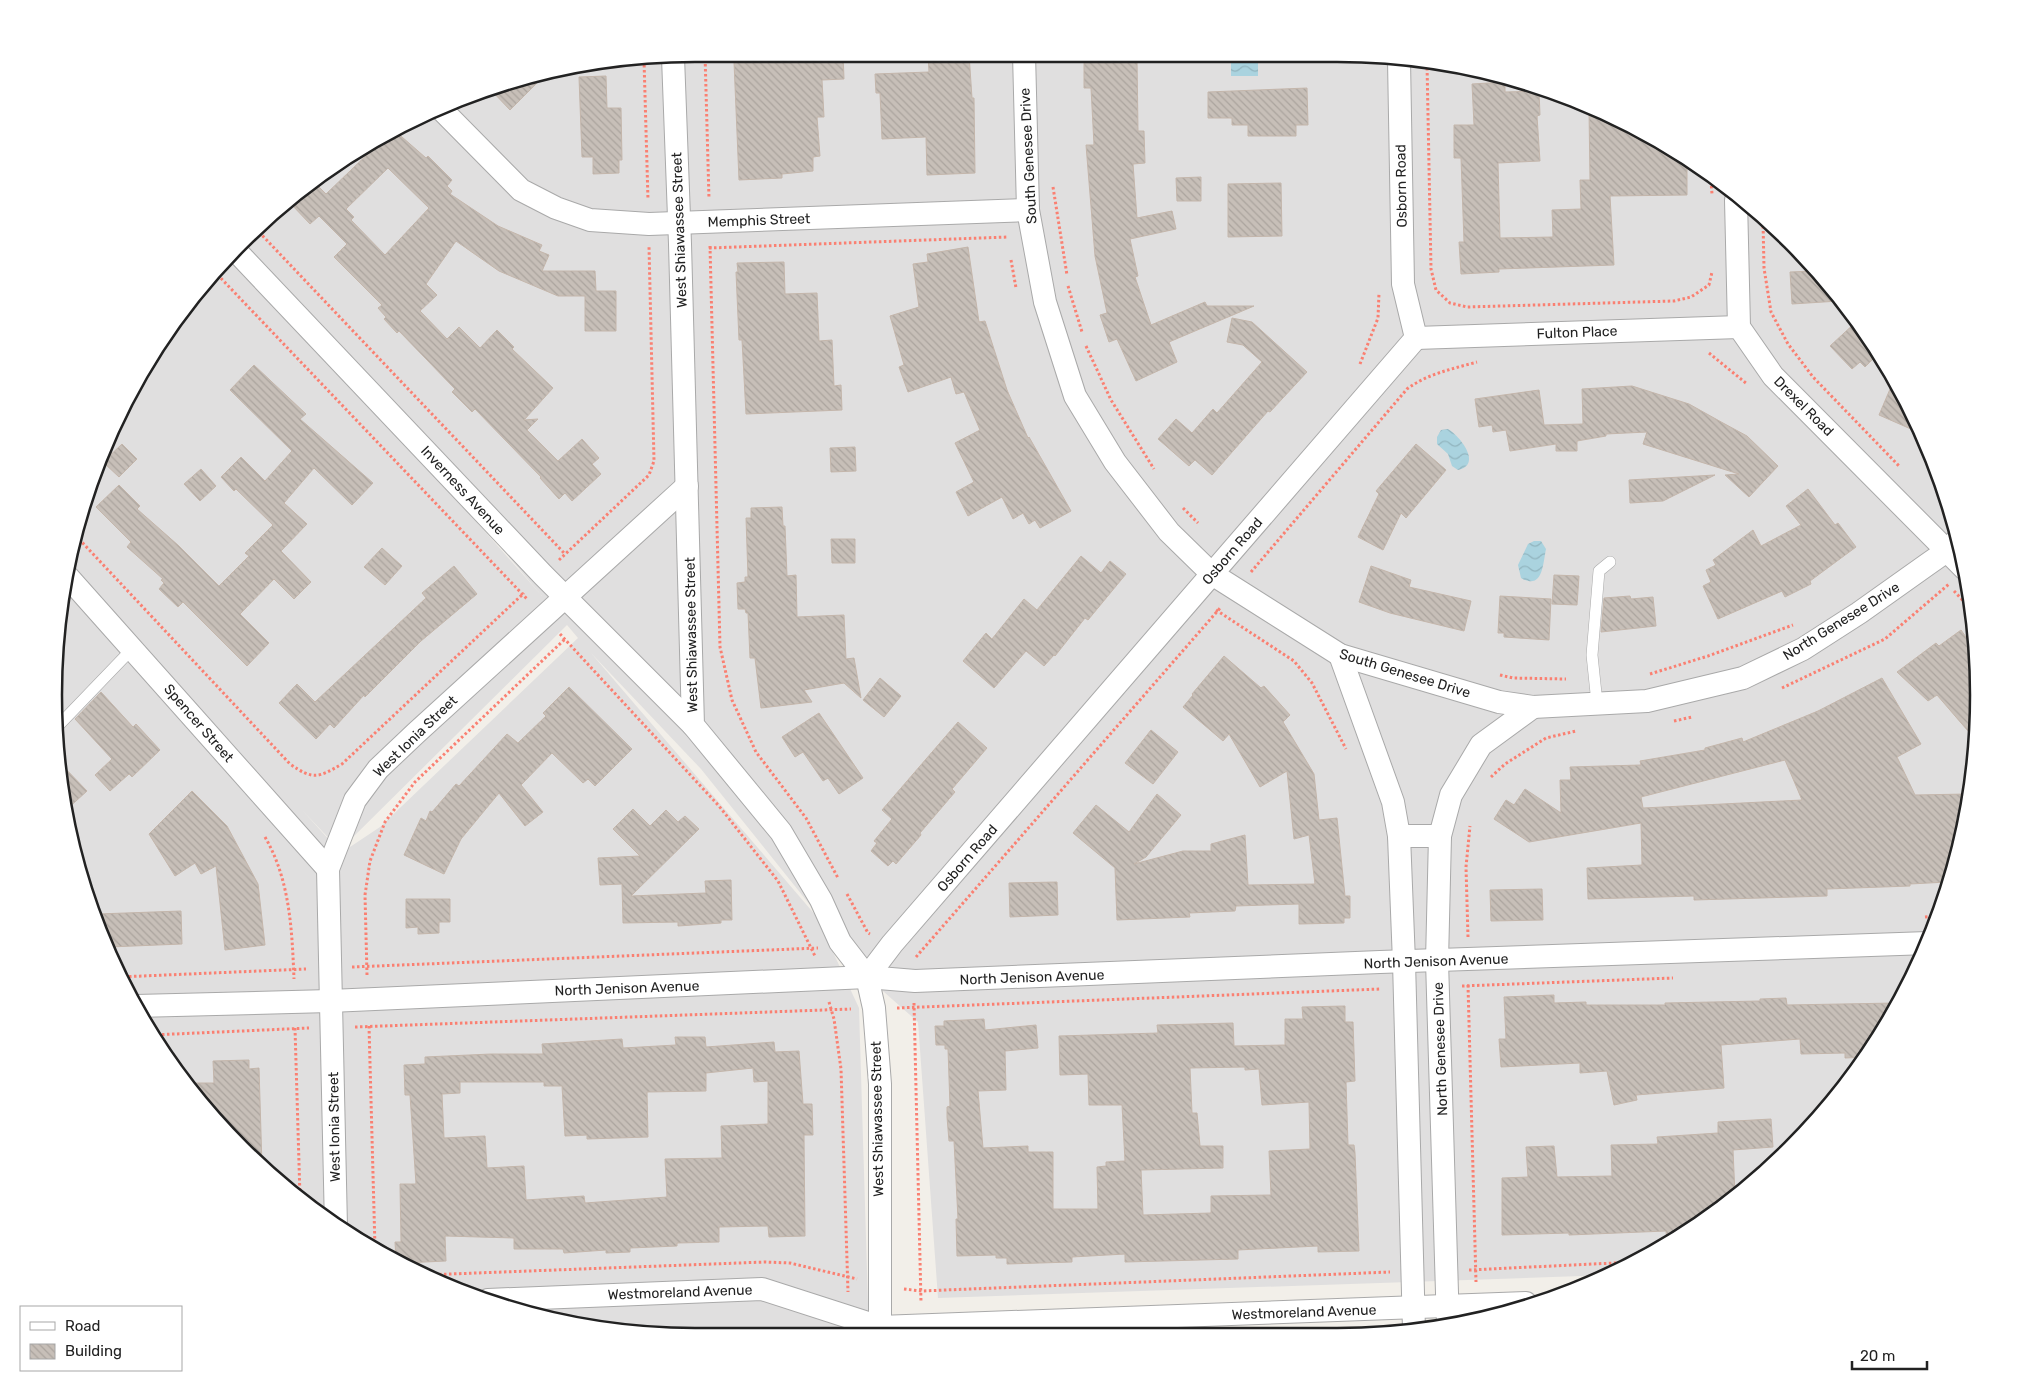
<svg xmlns="http://www.w3.org/2000/svg" width="2032" height="1391" viewBox="0 0 2032 1391" font-family="Rubik,sans-serif">
	<style>
		.residential { fill: #e0dfdf; fill-rule: evenodd }
		.water { fill: url(#water-waves) }
		.building { fill: url(#building-back-hatch); stroke: #c4b6ab; fill-rule: evenodd }
		.lines { fill: none; stroke-linecap: round; stroke-linejoin: round }
		.lane-casing { stroke: #a9a9a9; stroke-width: 12 }
		.street-casing { stroke: #a9a9a9; stroke-width: 24 }
		.path { stroke: #fa8072; stroke-width: 3; stroke-dasharray: 2.5 2.5; stroke-linecap: butt }
		.lane { stroke: #fff; stroke-width: 11 }
		.street { stroke: #fff; stroke-width: 22 }
		.labels { text-anchor: middle; stroke-width: 5; stroke-linejoin: round; paint-order: stroke }
		.street-label { font-size: 14px; fill: #222; stroke: #fff }
		.rim { fill: none; stroke: #222; stroke-width: 2.5 }
	</style>
	<defs>
		<pattern id="water-waves" width="16" height="10" patternUnits="userSpaceOnUse" patternTransform="scale(1.25)"><rect width="16" height="10" fill="#aad3df"/><path d="M0 5q4-4 8 0t8 0" fill="none" stroke="#92b5bf"/></pattern>
		<pattern id="building-back-hatch" width="6" height="6" patternUnits="userSpaceOnUse" patternTransform="scale(1.25)"><rect width="6" height="6" fill="#c7bfb8"/><path d="M-1 5l2 2M0 0l6 6M5-1l2 2" fill="none" stroke="#aba49e"/></pattern>
	</defs>
	<rect width="100%" height="100%" fill="#f2efe9"/>
	<path class="residential" d="M695 54H1336L1461 66 1543 88 1657 140 1790 242 1870 339 1930 450 1966 571 1978 696 1966 821 1929 941 1870 1052 1790 1149 1693 1229 1621 1271 1610 1275 938 1298 918 1022 867 977 819 922 859 1008 869 1337H696L570 1325 450 1288 339 1229 242 1149 162 1052 120 980 66 820 54 696 59 612 103 450 162 339 213 273 237 251 542 596 244 245 339 162 412 120 529 76ZM567 625 578 638 380 827 341 853 303 811 340 850ZM591 653 701 769 814 910 817 917Z"/>
	<g class="water">
		<rect x="1231" y="54" width="27" height="22"/>
		<path d="M1448 429C1460 436 1483 465 1458 470L1452 466 1448 454 1437 444V437L1441 430Z"/>
		<path d="M1534 541H1541L1546 549C1543 563 1543 591 1521 578L1518 565 1528 544Z"/>
	</g>
	<g class="building">
		<polygon points="815,54 843,54 844,79 822,80 824,117 817,117 820,156 813,157 813,171 782,174 782,178 739,180 734,62 815,62"/>
		<polygon points="928,54 969,54 972,98 974,98 975,173 927,175 926,137 882,139 880,93 876,93 875,74 929,72"/>
		<polygon points="1090,54 1124,54 1125,58 1137,58 1138,131 1144,131 1145,163 1133,164 1137,218 1172,211 1176,229 1130,239 1138,276 1135,277 1151,325 1205,302 1207,306 1254,306 1169,342 1177,362 1136,381 1117,339 1109,342 1100,315 1107,313 1095,256 1086,145 1094,145 1091,88 1084,88 1084,60 1090,60"/>
		<polygon points="547,73 510,110 491,90 529,76"/>
		<polygon points="606,76 607,108 621,108 622,160 619,160 619,173 593,174 593,157 582,157 579,77"/>
		<polygon points="1505,82 1505,92 1539,91 1540,115 1537,116 1540,161 1498,163 1500,238 1553,237 1552,210 1581,209 1580,180 1590,180 1589,109 1657,140 1687,162 1687,195 1610,196 1614,265 1499,269 1499,272 1461,274 1459,242 1464,242 1461,158 1454,158 1454,125 1474,125 1472,84"/>
		<polygon points="1307,88 1308,125 1296,125 1296,136 1248,136 1248,125 1232,125 1232,118 1208,118 1208,92"/>
		<path d="M394 130 426 158 428 156 452 180 447 186 452 191 450 194 498 226 542 245 539 251 549 255 542 271H595L596 291H616V331H585V296H558L499 271 456 241 426 284 437 295 420 311 447 339 459 327 480 348 497 330 514 347 512 349 553 388 524 420 538 419 527 430 558 461 582 439 599 458 592 464 601 474 572 501 565 493 559 499 540 478 541 477 475 409 472 412 452 392 455 389 399 331 397 333 384 319 386 317 378 308 382 305 334 257 347 244 319 216 310 224 291 204 315 183 326 194 375 147 371 143ZM388 168 429 208 385 255 351 220 354 217 346 209Z"/>
		<polygon points="1201,177 1201,201 1177,201 1176,178"/>
		<polygon points="1281,183 1282,236 1228,237 1228,184"/>
		<polygon points="968,247 979,322 985,321 1007,390 1028,438 1029,437 1071,511 1040,528 1035,520 1029,524 1023,513 1013,519 1002,497 968,516 956,492 974,482 955,443 980,430 964,392 956,394 951,377 908,392 899,367 904,365 890,316 919,307 913,264 928,262 927,254"/>
		<polygon points="784,262 785,294 817,293 819,341 832,340 834,386 841,385 842,410 746,414 742,340 739,340 736,272 738,272 737,263"/>
		<polygon points="1814,271 1839,301 1792,304 1790,272"/>
		<polygon points="1232,318 1252,322 1307,372 1270,412 1268,411 1212,475 1195,460 1189,466 1158,439 1176,419 1192,433 1213,409 1217,413 1262,362 1243,345 1227,342"/>
		<polygon points="1856,322 1870,339 1878,354 1865,367 1860,362 1852,369 1830,346"/>
		<polygon points="254,365 306,414 300,419 373,483 352,505 314,468 284,503 307,524 281,551 311,582 294,599 274,579 240,614 269,643 247,666 183,602 178,607 159,589 164,583 161,580 163,579 127,547 131,542 96,507 119,485 140,506 137,509 179,546 219,586 249,556 245,553 273,525 236,489 234,491 221,477 241,457 265,481 292,451 230,390"/>
		<polygon points="1893,382 1913,420 1920,433 1879,415"/>
		<polygon points="1632,386 1689,404 1723,423 1747,436 1778,466 1749,497 1725,475 1739,474 1643,444 1647,432 1606,434 1606,436 1577,441 1577,451 1556,451 1556,444 1510,451 1506,430 1493,432 1492,425 1479,427 1475,399 1539,390 1544,425 1583,424 1582,389"/>
		<polygon points="122,444 137,459 119,477 103,462"/>
		<polygon points="1416,444 1446,470 1406,518 1401,513 1383,550 1358,537 1379,494 1376,491"/>
		<polygon points="855,447 856,471 831,472 830,448"/>
		<polygon points="201,469 216,486 200,501 184,484"/>
		<polygon points="1715,475 1663,501 1630,503 1629,480"/>
		<polygon points="1808,489 1835,525 1838,523 1856,547 1810,581 1811,584 1785,597 1782,591 1718,619 1703,586 1711,582 1706,570 1716,565 1713,560 1753,530 1761,546 1801,525 1786,506"/>
		<polygon points="782,507 783,526 785,526 787,576 796,575 797,617 844,615 846,659 854,658 861,698 844,683 804,690 812,702 761,708 755,658 750,658 748,613 746,613 745,609 738,609 737,583 745,582 745,577 748,577 746,518 751,518 751,508"/>
		<polygon points="831,539 855,539 855,563 832,563"/>
		<polygon points="382,548 402,566 385,585 364,567"/>
		<polygon points="1081,556 1101,573 1110,561 1126,574 1088,620 1085,618 1055,656 1054,655 1044,666 1026,651 994,688 963,661 986,633 992,639 1024,599 1037,610"/>
		<polygon points="454,566 477,594 421,641 365,697 364,695 334,728 330,724 316,739 279,703 297,684 315,702 426,598 422,593"/>
		<polygon points="1371,566 1411,580 1409,587 1471,601 1464,631 1390,613 1359,602"/>
		<polygon points="1554,575 1579,576 1577,605 1552,604"/>
		<polygon points="1500,596 1551,599 1549,640 1504,637 1504,633 1498,633"/>
		<polygon points="1630,596 1631,599 1653,597 1656,626 1601,632 1604,598"/>
		<polygon points="1961,630 1973,647 1978,696 1974,738 1937,695 1928,701 1897,672 1936,643 1939,646"/>
		<polygon points="1224,656 1261,688 1264,686 1290,715 1283,722 1314,774 1319,820 1337,818 1345,896 1350,896 1350,918 1344,918 1344,923 1299,924 1299,904 1236,906 1235,911 1189,913 1190,917 1117,920 1115,868 1073,833 1096,805 1129,832 1157,794 1181,815 1146,857 1134,864 1183,851 1211,851 1211,844 1245,835 1248,885 1315,884 1309,835 1294,839 1287,771 1260,787 1229,734 1223,741 1183,707 1193,695 1192,694"/>
		<polygon points="880,678 901,696 884,717 863,700"/>
		<path d="M1882 678 1921 744 1897 757 1915 795 1967 794 1966 819 1959 820 1960 841 1947 882 1910 884V886L1827 889V896L1694 900V896L1588 899 1587 868 1642 865 1641 823 1529 842 1494 819 1506 800 1514 805 1525 789 1561 813 1560 780H1571L1570 767 1641 765 1640 761 1705 750V748L1742 738 1743 742 1818 711ZM1785 760 1802 800 1643 808 1641 797Z"/>
		<polygon points="569,687 632,749 595,786 588,779 583,783 552,753 521,785 543,812 525,826 499,793 461,839 444,874 404,855 421,818 426,821 430,811 432,812 456,784 459,786 507,734 518,743 546,716 543,713"/>
		<polygon points="101,692 133,727 136,724 160,750 132,777 129,774 110,791 95,775 112,759 75,719"/>
		<polygon points="819,713 863,778 839,794 828,778 823,781 803,752 795,757 782,737"/>
		<polygon points="958,722 987,748 952,789 955,792 920,833 921,835 896,864 893,861 888,866 871,851 877,843 874,841 892,819 882,810"/>
		<polygon points="1151,730 1178,752 1153,784 1125,763"/>
		<polygon points="60,763 87,791 65,811 63,785"/>
		<polygon points="192,791 227,826 258,884 265,945 225,950 216,866 201,874 195,863 175,876 149,834"/>
		<polygon points="633,809 650,826 666,810 678,822 685,816 699,829 631,896 706,893 705,881 731,880 732,920 721,920 721,923 678,926 678,922 623,923 622,884 600,885 598,858 640,856 613,829"/>
		<polygon points="1057,882 1058,915 1010,917 1009,883"/>
		<polygon points="1542,889 1543,920 1491,921 1490,890"/>
		<polygon points="406,899 450,899 450,922 439,922 439,933 418,934 418,927 406,928"/>
		<polygon points="181,911 182,944 109,947 98,914"/>
		<polygon points="1554,995 1554,1003 1586,1002 1586,1005 1665,1005 1665,1003 1760,1001 1760,999 1786,998 1787,1005 1896,1003 1866,1057 1845,1058 1845,1053 1801,1054 1800,1039 1721,1045 1724,1088 1636,1095 1637,1100 1614,1105 1607,1071 1580,1073 1580,1063 1501,1067 1499,1039 1506,1039 1504,997"/>
		<path d="M1345 1006V1022H1353L1355 1081 1346 1082 1348 1145H1354L1355 1153 1359 1251 1318 1252V1246L1238 1250V1259L1125 1262V1254L1072 1257V1262L1007 1264V1258H996V1255L957 1256 956 1219H958L954 1141H949L947 1117V1107L950 1106 948 1049H945V1045H936L935 1026H944V1021L984 1019 985 1030 1036 1025 1038 1048 1005 1051 1006 1090 978 1091 983 1148 1028 1146V1152H1053V1209H1098L1097 1167 1106 1166V1162L1125 1161 1122 1105H1089L1088 1074 1060 1075 1059 1036 1158 1033 1157 1025 1233 1023 1234 1046 1285 1045V1019H1303L1302 1007ZM1245 1067V1070L1259 1069 1262 1105 1309 1102 1310 1149 1269 1151 1271 1195 1211 1196V1213L1143 1215 1141 1170 1223 1168V1146H1200L1197 1113H1192L1190 1068Z"/>
		<path d="M675 1037H705L706 1047 774 1042 775 1052 799 1051 803 1104H812L813 1135H804L805 1236 769 1237 768 1226 719 1227V1242L677 1243V1246L630 1248V1252L606 1253V1250L564 1253 563 1249H514V1238L445 1236 446 1261 403 1263 396 1259 395 1242H401L400 1184H416L410 1095H405L404 1065 425 1064V1057L491 1054H543L542 1044 622 1039 623 1048 676 1045ZM753 1068 754 1082 768 1081V1124L721 1126 722 1158 665 1159 667 1197 585 1203 584 1196 526 1200 524 1166 487 1168 485 1136 444 1138 442 1094 460 1093V1082H544V1086H562L565 1136 587 1135V1139L648 1137 647 1092 706 1091V1073Z"/>
		<polygon points="249,1060 249,1069 259,1068 262,1166 242,1149 188,1083 214,1083 213,1061"/>
		<polygon points="1771,1119 1773,1147 1733,1150 1735,1195 1693,1229 1667,1244 1666,1231 1569,1235 1569,1233 1502,1235 1502,1178 1528,1177 1526,1147 1554,1146 1557,1177 1612,1176 1611,1145 1658,1144 1657,1137 1718,1133 1718,1122"/>
	</g>
	<g class="lines">
		<defs>
			<g id="lane">
				<polyline points="1597,703 1592,655 1599,571 1610,562"/>
				<polyline points="57,727 133,648"/>
			</g>
			<g id="street">
				<polyline points="1024,54 1028,210 1045,302 1075,396 1115,462 1169,532 1212,574 1340,655 1499,702 1533,707 1647,701 1743,678 1803,649 1859,613 1928,564 1948,550 1957,540"/>
				<polyline points="673,57 680,244 693,725 781,832 821,900 840,942 867,977 874,1008 880,1084 880,1337"/>
				<polyline points="441,109 521,190 556,208 590,220 649,224 1028,210"/>
				<polyline points="1736,200 1739,327 1773,376 1965,569"/>
				<polyline points="237,252 543,575 693,725"/>
				<polyline points="1416,338 1739,327"/>
				<polyline points="68,577 328,869"/>
				<polyline points="1340,655 1393,802 1399,836 1404,962 1414,1330"/>
				<polyline points="1399,836 1440,836"/>
				<polyline points="867,977 892,944 1416,338 1403,284 1399,60"/>
				<polyline points="136,1006 330,1001 867,977 915,981 1380,962 1928,943"/>
				<polyline points="336,1227 328,869 355,800 378,769 416,733 687,486"/>
				<polyline points="488,1300 762,1289 880,1327 1526,1303"/>
				<polyline points="1448,1326 1437,961 1440,836 1451,795 1481,745 1533,707"/>
			</g>
		</defs>
		<use href="#lane" class="lane-casing"/>
		<use href="#street" class="street-casing"/>
		<g class="path">
			<polyline points="705,54 709,199"/>
			<polyline points="644,60 648,200"/>
			<polyline points="1427,63 1431,269 1436,290 1450,303 1467,307 1674,301 1691,297 1709,285 1712,272"/>
			<polyline points="1711,181 1712,194"/>
			<polyline points="1053,187 1067,275"/>
			<polyline points="1763,221 1764,268 1771,312 1788,344 1813,377 1900,467"/>
			<polyline points="259,232 565,554"/>
			<polyline points="710,246 720,647 732,700 756,752 806,818 838,878"/>
			<polyline points="709,248 1008,237"/>
			<polyline points="1011,260 1016,288"/>
			<polyline points="214,271 528,600"/>
			<polyline points="1068,286 1082,332"/>
			<polyline points="1086,346 1111,400 1154,469"/>
			<polyline points="1709,353 1747,384"/>
			<polyline points="1360,364 1378,318 1379,293"/>
			<polyline points="1183,508 1198,523"/>
			<polyline points="1943,514 1947,509"/>
			<path d="M79 539 290 764C313 780 318 778 342 764L524 593"/>
			<polyline points="559,560 649,475 654,461 649,246"/>
			<path d="M1251 572 1407 389C1427 374 1452 369 1477 362"/>
			<polyline points="1954,591 1970,608"/>
			<polyline points="1216,610 1294,661 1312,683 1346,749"/>
			<polyline points="560,634 719,806 778,881 815,956"/>
			<polyline points="1650,674 1708,656 1793,625"/>
			<polyline points="1500,675 1513,678 1566,679"/>
			<polyline points="1782,688 1885,639 1949,584"/>
			<polyline points="1674,721 1692,717"/>
			<polyline points="1491,777 1505,764 1546,738 1576,731"/>
			<path d="M265 837C290 880 292 930 294 979"/>
			<polyline points="847,894 868,933 870,934"/>
			<polyline points="1925,917 1937,916"/>
			<polyline points="1468,937 1466,867 1470,826"/>
			<polyline points="916,957 1221,607"/>
			<polyline points="352,967 818,948"/>
			<polyline points="367,975 365,895 370,861 385,822 415,782 565,639"/>
			<polyline points="119,977 306,969"/>
			<polyline points="1468,985 1476,1282"/>
			<polyline points="1462,986 1673,978"/>
			<polyline points="829,1002 834,1019 841,1069 848,1292"/>
			<polyline points="914,1003 921,1302"/>
			<polyline points="897,1008 1380,989"/>
			<polyline points="369,1026 375,1248"/>
			<polyline points="355,1027 851,1009"/>
			<polyline points="295,1028 300,1197"/>
			<polyline points="152,1035 309,1028"/>
			<polyline points="1469,1270 1635,1262"/>
			<polyline points="424,1275 765,1262 790,1263 857,1279"/>
			<polyline points="904,1289 921,1291 1390,1272"/>
			<polyline points="813,1332 821,1337"/>
		</g>
		<use href="#lane" class="lane"/>
		<use href="#street" class="street"/>
	</g>
	<g class="labels">
		<g class="street-label">
			<text transform="translate(1028 156) rotate(-93)" y="5">South Genesee Drive</text>
			<text transform="translate(1401 186) rotate(-91)" y="5">Osborn Road</text>
			<text transform="translate(759 220) rotate(-2)" y="5">Memphis Street</text>
			<text transform="translate(679 230) rotate(-92)" y="5">West Shiawassee Street</text>
			<text transform="translate(1577 332) rotate(-2)" y="5">Fulton Place</text>
			<text transform="translate(1804 406) rotate(45)" y="5">Drexel Road</text>
			<text transform="translate(463 490) rotate(47)" y="5">Inverness Avenue</text>
			<text transform="translate(1232 551) rotate(-49)" y="5">Osborn Road</text>
			<text transform="translate(1841 621) rotate(-32)" y="5">North Genesee Drive</text>
			<text transform="translate(691 635) rotate(-91)" y="5">West Shiawassee Street</text>
			<text transform="translate(1405 673) rotate(17)" y="5">South Genesee Drive</text>
			<text transform="translate(199 723) rotate(49)" y="5">Spencer Street</text>
			<text transform="translate(415 736) rotate(-44)" y="5">West Ionia Street</text>
			<text transform="translate(967 858) rotate(-49)" y="5">Osborn Road</text>
			<text transform="translate(1436 961) rotate(-2)" y="5">North Jenison Avenue</text>
			<text transform="translate(1032 977) rotate(-2)" y="5">North Jenison Avenue</text>
			<text transform="translate(627 988) rotate(-2)" y="5">North Jenison Avenue</text>
			<text transform="translate(1440 1049) rotate(-92)" y="5">North Genesee Drive</text>
			<text transform="translate(877 1119) rotate(-91)" y="5">West Shiawassee Street</text>
			<text transform="translate(334 1127) rotate(-91)" y="5">West Ionia Street</text>
			<text transform="translate(680 1292) rotate(-2)" y="5">Westmoreland Avenue</text>
			<text transform="translate(1304 1312) rotate(-2)" y="5">Westmoreland Avenue</text>
		</g>
	</g>
	<path d="M0 0H2032V1391H0ZM695 62H1337A633 633 0 0 1 1970 695V695A633 633 0 0 1 1337 1328H695A633 633 0 0 1 62 695V695A633 633 0 0 1 695 62Z" fill="#fff" fill-rule="evenodd"/>
	<path class="rim" d="M695 62H1337A633 633 0 0 1 1970 695V695A633 633 0 0 1 1337 1328H695A633 633 0 0 1 62 695V695A633 633 0 0 1 695 62Z"/>
	<rect x="20" y="1306" width="162" height="65" fill="#ffffff" stroke="#a7a7a7"/>
	<rect x="30" y="1322" width="25" height="8" fill="#ffffff" stroke="#a7a7a7"/>
	<text x="65" y="1331" font-size="15" fill="#222222">Road</text>
	<rect x="30" y="1344" width="25" height="15" fill="url(#building-back-hatch)" stroke="#a7a7a7"/>
	<text x="65" y="1356" font-size="15" fill="#222222">Building</text>
	<path d="M1852 1361v8h75v-8" fill="none" stroke="#222222" stroke-width="2.5"/>
	<text x="1860" y="1361" font-size="15" fill="#222222" stroke="#ffffff" stroke-width="4" paint-order="stroke">20 m</text>
</svg>
